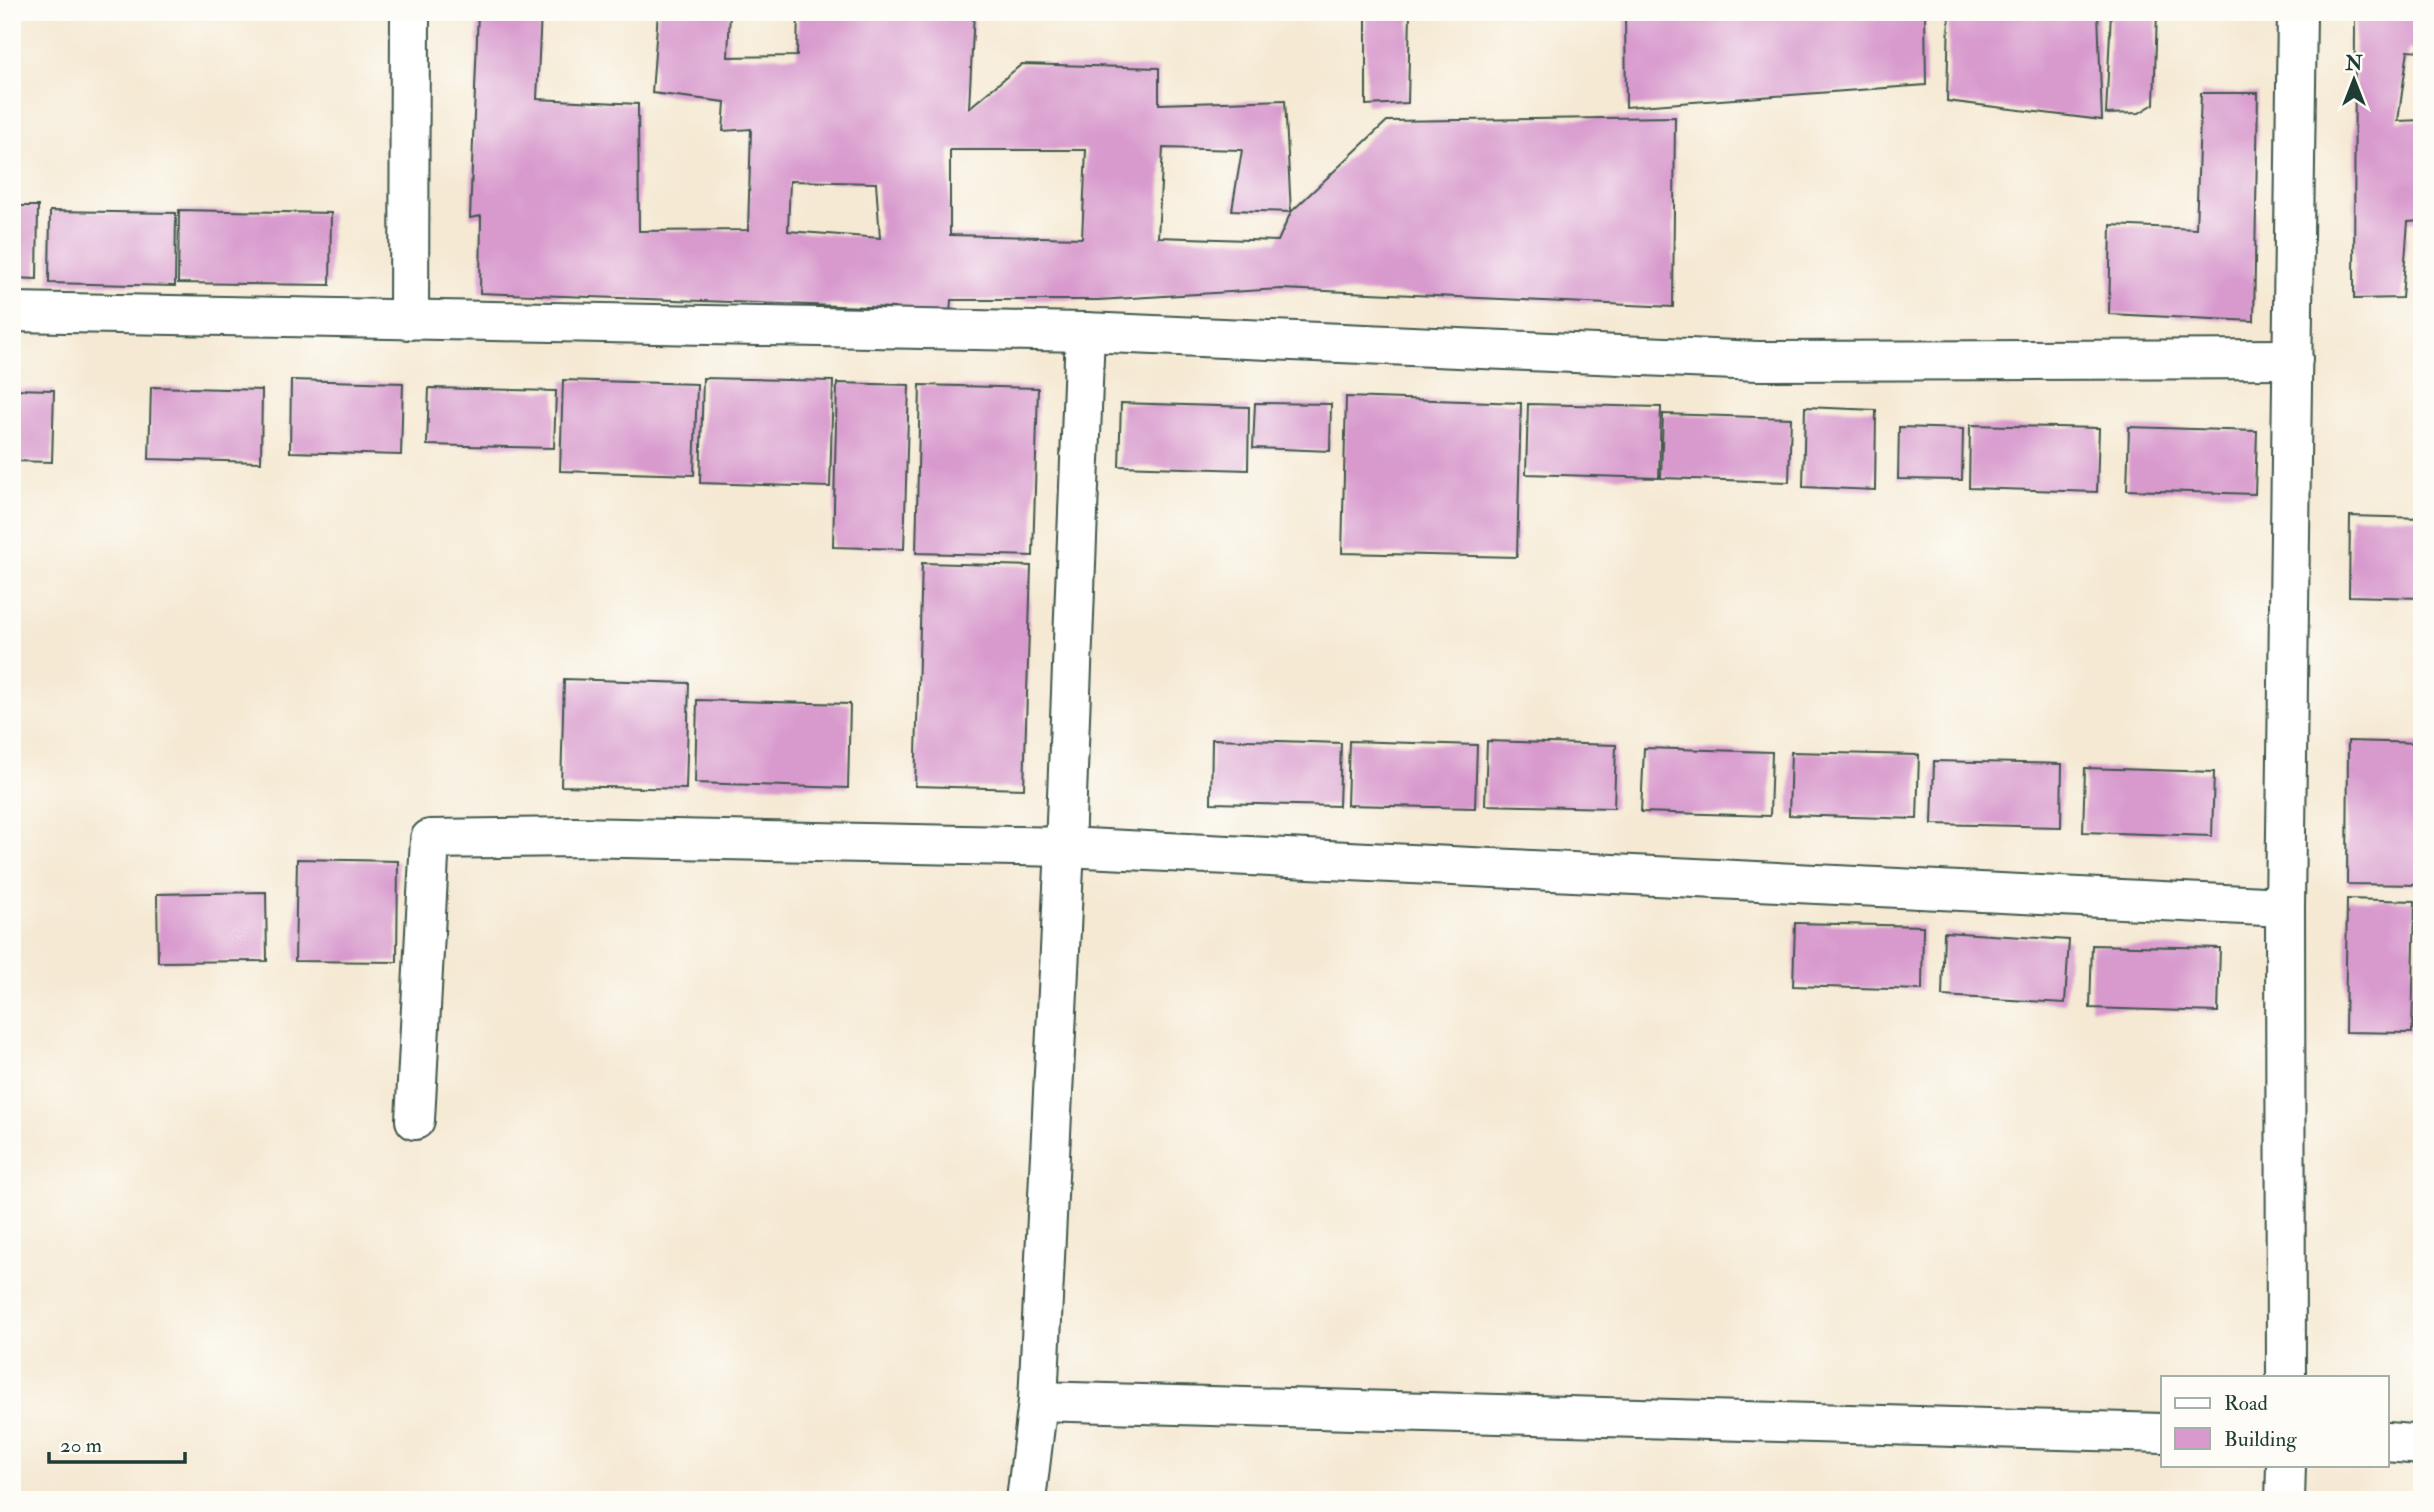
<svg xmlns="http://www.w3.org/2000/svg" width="2434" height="1512" viewBox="0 0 2434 1512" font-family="'IM FELL Double Pica',serif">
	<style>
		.building { fill: #d89acd; fill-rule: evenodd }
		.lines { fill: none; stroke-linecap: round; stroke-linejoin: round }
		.minor-casing { stroke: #3f574c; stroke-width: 42 }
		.minor { stroke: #fff; stroke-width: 38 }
	</style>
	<rect width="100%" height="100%" fill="#fdfcf7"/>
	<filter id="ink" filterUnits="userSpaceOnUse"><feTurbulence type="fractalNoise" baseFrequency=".0143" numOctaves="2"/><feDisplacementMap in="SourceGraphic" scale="14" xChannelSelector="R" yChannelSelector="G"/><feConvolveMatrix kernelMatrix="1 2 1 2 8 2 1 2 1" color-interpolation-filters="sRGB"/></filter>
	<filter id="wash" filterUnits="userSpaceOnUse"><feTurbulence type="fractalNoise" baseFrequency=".00686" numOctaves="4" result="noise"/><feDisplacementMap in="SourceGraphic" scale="28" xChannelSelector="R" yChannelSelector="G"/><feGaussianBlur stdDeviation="1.57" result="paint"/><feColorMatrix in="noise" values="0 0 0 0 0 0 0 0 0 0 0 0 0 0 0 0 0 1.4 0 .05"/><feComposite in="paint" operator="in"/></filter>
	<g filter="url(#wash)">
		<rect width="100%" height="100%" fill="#f5e9d3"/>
		<g id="blocks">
			<g class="building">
				<path d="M478 12H541L537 99 638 104 639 231 748 230 751 129 723 131 725 102 652 93 658 12H730L728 57 797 56 798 12H974L969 108 1022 64 1159 68V104L1285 100 1291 212 1232 210 1242 150 1163 148 1158 237 1278 241 1291 212 1387 121 1675 117 1673 307 1282 289 1098 300H951L949 329 895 328 894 308 480 293 481 216 470 218ZM950 150H1086L1082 238 950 235ZM790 181 876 183 880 238 788 231Z"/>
				<polygon points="1366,12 1410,12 1408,103 1366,105"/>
				<polygon points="1625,12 1925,12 1926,85 1626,107"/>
				<polygon points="1949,12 2098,12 2102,120 1947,101"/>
				<polygon points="2111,12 2157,12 2154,104 2139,113 2106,114"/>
				<polygon points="2355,12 2422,12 2422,51 2408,50 2398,121 2422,120 2422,221 2408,222 2402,298 2354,299"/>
				<polygon points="2201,93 2258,93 2254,321 2109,314 2111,225 2196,229"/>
				<polygon points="12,206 38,206 37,279 12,278"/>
				<polygon points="179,210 331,213 330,285 178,283"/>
				<polygon points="50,211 176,213 175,286 49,283"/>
				<polygon points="703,378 833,381 830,487 700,483"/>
				<polygon points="291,380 403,383 401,455 290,452"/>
				<polygon points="563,380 697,384 694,475 560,471"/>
				<polygon points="837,383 909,385 904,549 833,547"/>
				<polygon points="920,385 1038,388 1033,556 916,553"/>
				<polygon points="151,387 262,390 261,462 149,459"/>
				<polygon points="429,388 556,391 554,448 427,445"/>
				<polygon points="12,389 54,390 52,462 12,461"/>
				<polygon points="1346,397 1521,403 1517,557 1342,553"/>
				<polygon points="1121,403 1249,407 1248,470 1119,466"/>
				<polygon points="1255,403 1331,404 1330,451 1253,448"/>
				<polygon points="1528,404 1661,407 1659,478 1526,474"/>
				<polygon points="1805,407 1876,410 1875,490 1803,487"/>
				<polygon points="1663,414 1791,418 1789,482 1661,478"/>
				<polygon points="1970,425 2099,428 2097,492 1969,488"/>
				<polygon points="1899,427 1963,429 1962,480 1898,479"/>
				<polygon points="2129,427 2257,431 2255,494 2127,490"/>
				<polygon points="2350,516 2422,518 2422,598 2349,596"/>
				<polygon points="922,563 1031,566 1024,789 915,786"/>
				<polygon points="564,679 689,683 686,789 561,786"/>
				<polygon points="697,700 850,704 848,788 695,783"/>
				<polygon points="1212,739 1341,743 1339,806 1211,803"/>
				<polygon points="1349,741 1477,745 1475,808 1347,805"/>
				<polygon points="1487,741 1616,745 1614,808 1485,805"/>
				<polygon points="2348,741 2422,743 2422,885 2347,884"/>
				<polygon points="1644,748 1772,752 1770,816 1641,812"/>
				<polygon points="1791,752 1919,755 1917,819 1789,815"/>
				<polygon points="1934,761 2062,764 2061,827 1932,824"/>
				<polygon points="2085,768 2214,772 2212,836 2083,832"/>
				<polygon points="297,859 398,861 397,962 295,961"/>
				<polygon points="266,892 267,961 158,962 157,894"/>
				<polygon points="2347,899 2415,901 2412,1033 2345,1032"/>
				<polygon points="1795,923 1923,926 1922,990 1793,986"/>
				<polygon points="1944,932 2069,940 2065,1003 1942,996"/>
				<polygon points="2092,945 2220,948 2218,1012 2090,1008"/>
			</g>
		</g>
	</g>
	<g filter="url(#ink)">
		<use href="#blocks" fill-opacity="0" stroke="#3f574c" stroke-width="2"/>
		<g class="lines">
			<defs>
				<g id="minor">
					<polyline points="12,312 1085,332 1758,361 2293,359"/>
					<polyline points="409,320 410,12"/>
					<polyline points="415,1120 430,839 575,837 1065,847 2285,907"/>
					<polyline points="2286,1377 2285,907 2297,12"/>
					<polyline points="1038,1401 2163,1433"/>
					<polyline points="2387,1442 2422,1445"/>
					<polyline points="1026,1500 1038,1401 1065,847 1085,332"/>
					<polyline points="2285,1500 2286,1465"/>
				</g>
			</defs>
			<use href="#minor" class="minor-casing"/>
			<use href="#minor" class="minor"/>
		</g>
	</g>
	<rect width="2434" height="1512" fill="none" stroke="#fdfcf7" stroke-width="42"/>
	<rect x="2161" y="1376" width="228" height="91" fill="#fdfcf7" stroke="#a4b0a9" stroke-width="2"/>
	<rect x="2175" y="1398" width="35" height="10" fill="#ffffff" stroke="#a4b0a9" stroke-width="2"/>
	<text x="2224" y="1410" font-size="21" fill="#1f3d34">Road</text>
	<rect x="2175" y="1428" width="35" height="21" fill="#d89acd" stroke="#a4b0a9" stroke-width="2"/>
	<text x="2224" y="1446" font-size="21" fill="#1f3d34">Building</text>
	<g transform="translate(2354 80)" stroke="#fdfcf7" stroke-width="5" paint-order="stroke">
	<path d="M0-5L12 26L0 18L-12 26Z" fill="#1f3d34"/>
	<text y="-10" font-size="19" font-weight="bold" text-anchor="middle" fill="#1f3d34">N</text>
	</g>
	<path d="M49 1452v10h136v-10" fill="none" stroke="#1f3d34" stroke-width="3.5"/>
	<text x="60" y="1452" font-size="21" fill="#1f3d34" stroke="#fdfcf7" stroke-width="5" paint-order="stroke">20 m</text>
</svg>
